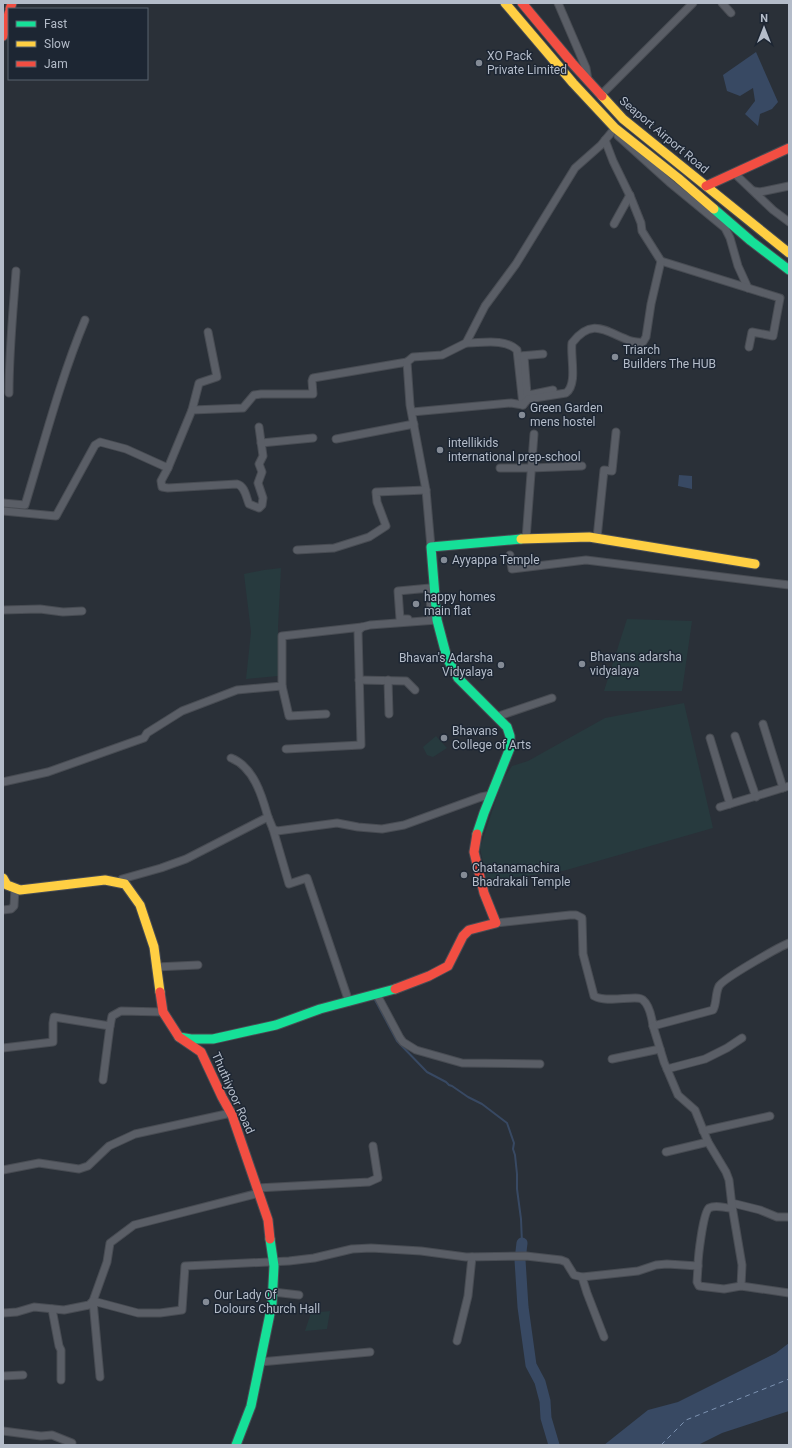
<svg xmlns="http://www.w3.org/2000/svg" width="792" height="1448" viewBox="0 0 792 1448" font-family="Roboto,sans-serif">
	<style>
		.green { fill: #273a3e }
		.water { fill: #384963 }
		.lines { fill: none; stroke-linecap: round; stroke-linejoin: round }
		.stream { stroke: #384963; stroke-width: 2 }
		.river { stroke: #384963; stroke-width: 11 }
		.ferry { stroke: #7c92b1; stroke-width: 1; stroke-dasharray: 5 4; stroke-linecap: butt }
		.street-casing { stroke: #484c53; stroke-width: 9 }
		.fast-casing { stroke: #484c53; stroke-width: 11 }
		.slow-casing { stroke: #484c53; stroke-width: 11 }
		.jam-casing { stroke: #484c53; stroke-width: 11 }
		.street { stroke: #5a5e66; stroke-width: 7 }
		.fast { stroke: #16e098; stroke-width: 9 }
		.slow { stroke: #ffcf43; stroke-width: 9 }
		.jam { stroke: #f24e42; stroke-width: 9 }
		.poi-dot { fill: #848b96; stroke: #1d2633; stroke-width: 1.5 }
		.labels { text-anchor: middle; stroke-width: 3; stroke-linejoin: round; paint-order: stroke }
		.poi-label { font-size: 12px; fill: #b4bcc9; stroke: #1d2633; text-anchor: start }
		.street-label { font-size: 12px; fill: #b4bcc9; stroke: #1d2633 }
	</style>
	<rect width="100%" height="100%" fill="#2a3038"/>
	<g class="green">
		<polygon points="281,568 278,627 278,676 246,679 251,632 244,574 264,570"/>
		<polygon points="627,619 692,621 682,691 604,691"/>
		<polygon points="684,703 713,828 563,871 487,881 480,848 502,781 512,766 528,761 605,718"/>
		<polygon points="436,736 447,748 433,757 427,755 423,747"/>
		<polygon points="330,1311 327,1329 305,1331 311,1313"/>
	</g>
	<g class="water">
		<polygon points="756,52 778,102 772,109 760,114 758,126 745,114 755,101 753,88 740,96 727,91 723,75"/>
		<polygon points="679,475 692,476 692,489 678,486"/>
		<polygon points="789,1343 789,1411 722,1433 698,1445 604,1445 648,1410 678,1402 776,1353"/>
	</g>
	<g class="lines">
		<polyline class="stream" points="374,998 397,1041 427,1072 446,1082 449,1085 452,1086 468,1097 482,1104 507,1123 514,1143 513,1149 515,1155 517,1174 517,1189 521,1219 522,1243"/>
		<polyline class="river" points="522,1243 520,1260 523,1307 531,1365 540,1382 545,1401 546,1418 554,1445"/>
		<polyline class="ferry" points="661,1445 686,1420 789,1379"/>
		<defs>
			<g id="street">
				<polyline points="558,3 586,68 588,80"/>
				<polyline points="722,3 731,13"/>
				<polyline points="601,95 693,3"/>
				<polyline points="618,136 669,182 725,228 730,238 738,266 748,288"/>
				<polyline points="734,173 773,210 789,222"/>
				<polyline points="754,191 760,192 789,186"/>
				<polyline points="614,224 630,195"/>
				<polyline points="661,261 780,298 773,336 752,332 749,347"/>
				<path d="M466 343C482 343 505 338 517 350L523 405"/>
				<polyline points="520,356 543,354"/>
				<polyline points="524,356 527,394 529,395 553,390"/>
				<path d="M9 393C9 352 13 312 16 271"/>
				<polyline points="192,410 199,383 217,377 208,332"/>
				<path d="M412 412 511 403 523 405 528 399 566 393C578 384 570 356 572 343 593 316 607 333 631 341 636 342 639 343 643 342L646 337 651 304 661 261 642 231 641 223 631 198 613 161 605 140"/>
				<polyline points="336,439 414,424"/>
				<polyline points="261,443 313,438"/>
				<path d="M168 468 161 481 162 487 168 488 237 484C245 486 246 497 249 504L259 508 262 505 263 498 258 483 262 472 259 464 263 456 259 427"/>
				<polyline points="500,468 531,468 582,466"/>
				<path d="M3 503 25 505C44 443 60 380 85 320"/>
				<polyline points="3,511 56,516 95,445 100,442 126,449 168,468 192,410 243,408 254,395 261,394 313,394 312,381 313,378 407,362"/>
				<polyline points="597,538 604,470 612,471 616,432"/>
				<polyline points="526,539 534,434"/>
				<polyline points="431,547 426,490 410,405 407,362 413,357 442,355 466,343 485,306 516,264 575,168 601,145 615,128"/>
				<polyline points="297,550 334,548 369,537 386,526 377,502 376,492 426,490"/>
				<polyline points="510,555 512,569 586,560 789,585"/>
				<polyline points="3,610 40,609 63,612 82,611"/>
				<polyline points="408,619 400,619 398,591 430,588 431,617"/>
				<polyline points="359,680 406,681 415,690"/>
				<polyline points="388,680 389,714"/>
				<polyline points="282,686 289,716 326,714"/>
				<polyline points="496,717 552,698"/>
				<polyline points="763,724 783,788"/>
				<polyline points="735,736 756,797"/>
				<polyline points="710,738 730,804"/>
				<polyline points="286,749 361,745 358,631 362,627 370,625 437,620"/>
				<path d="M231 758C254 767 262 796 268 817"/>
				<polyline points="3,782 48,772 144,738 147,733 182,711 237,690 282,686 282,636 362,627"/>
				<polyline points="720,807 789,786"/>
				<polyline points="273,829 289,884 307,878 349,1002"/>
				<polyline points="119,883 122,879 161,868 186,859 268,817 273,829 277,831 337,823 358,827 382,829 404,825 481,797 491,795"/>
				<polyline points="3,910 11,909 14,906 15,888"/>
				<path d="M496 923 570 915H576L582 918 583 954 594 996C607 1004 637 994 643 1000 649 1005 652 1019 653 1026L713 1010C717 1003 715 994 719 986 724 978 779 947 789 943"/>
				<polyline points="156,967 198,965"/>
				<polyline points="377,995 400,1038 403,1042 416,1050 462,1063 540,1064"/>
				<polyline points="3,1048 53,1042 53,1023 54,1017 110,1026 112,1016 121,1011 163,1012"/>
				<polyline points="612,1059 660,1049"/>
				<polyline points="667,1069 705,1059 727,1048 742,1038"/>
				<polyline points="103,1080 110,1026"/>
				<polyline points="703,1131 770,1116"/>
				<polyline points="666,1152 708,1142"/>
				<polyline points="3,1170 39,1163 79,1169 88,1166 109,1146 135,1134 231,1113"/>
				<polyline points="257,1188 369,1182 378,1178 373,1146"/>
				<polyline points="732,1203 760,1210 777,1217 789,1217"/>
				<polyline points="732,1206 742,1265 741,1286"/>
				<polyline points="698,1266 697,1282 699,1286 724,1289 741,1286 789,1293"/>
				<polyline points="582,1277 587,1293 604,1337"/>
				<polyline points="273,1292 299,1295"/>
				<polyline points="52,1309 59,1346 61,1350 61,1380"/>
				<polyline points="3,1313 17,1312 34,1307 64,1310 89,1305 93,1301 107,1262 110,1243 134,1225 259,1193"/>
				<polyline points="457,1341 468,1296 472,1257"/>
				<polyline points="260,1362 370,1352"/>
				<polyline points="3,1376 23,1375"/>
				<path d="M100 1377 93 1301 138 1313H160L182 1310 185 1266 289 1261 314 1258 352 1249 371 1248 421 1251 466 1257 526 1256 561 1260 566 1262 574 1275 582 1277 638 1271 656 1265 667 1264 698 1266C698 1257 703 1213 709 1208 716 1204 723 1208 731 1208L732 1206 729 1180 726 1172 708 1142 695 1110 678 1095 664 1062 653 1026"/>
				<polyline points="3,1431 41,1436 52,1435 72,1443 71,1445"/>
			</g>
			<g id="fast">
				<polyline points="714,209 751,241 789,270"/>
				<polyline points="477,834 484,813 510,748 510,736 507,727 458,678 447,658 437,620 431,547 521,539"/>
				<polyline points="179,1037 191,1039 213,1039 276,1025 320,1009 395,989"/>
				<polyline points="236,1445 251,1406 272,1304 274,1266 270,1239"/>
			</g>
			<g id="slow">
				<polyline points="505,3 573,83 615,128 678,178 714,209"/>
				<polyline points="602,96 623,119 789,253"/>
				<polyline points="521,539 589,537 755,564"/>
				<polyline points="3,878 7,885 20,890 105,880 125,884 140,905 154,947 160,992"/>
			</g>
			<g id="jam">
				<polyline points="522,3 572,63 602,96"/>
				<polyline points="10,9 12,3"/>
				<polyline points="3,36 9,13"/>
				<polyline points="706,186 789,148"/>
				<polyline points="395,989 429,976 448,966 463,936 469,930 496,923 484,893 474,852 477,834"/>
				<polyline points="160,992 163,1012 179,1037 201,1052 222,1097 232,1115 268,1220 270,1239"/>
			</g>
		</defs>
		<use href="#street" class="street-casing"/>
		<use href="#fast" class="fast-casing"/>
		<use href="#slow" class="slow-casing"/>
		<use href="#jam" class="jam-casing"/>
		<use href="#street" class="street"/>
		<use href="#fast" class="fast"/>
		<use href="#slow" class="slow"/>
		<use href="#jam" class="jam"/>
	</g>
	<g class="poi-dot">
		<circle cx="479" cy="63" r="4"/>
		<circle cx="615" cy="357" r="4"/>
		<circle cx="522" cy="415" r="4"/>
		<circle cx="440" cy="450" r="4"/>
		<circle cx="444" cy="560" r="4"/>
		<circle cx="416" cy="604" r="4"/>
		<circle cx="582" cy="664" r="4"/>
		<circle cx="501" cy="665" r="4"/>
		<circle cx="444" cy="738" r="4"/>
		<circle cx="464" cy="875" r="4"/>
		<circle cx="206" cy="1302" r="4"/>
	</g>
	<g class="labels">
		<g class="poi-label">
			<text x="487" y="60">XO Pack<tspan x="487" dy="14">Private Limited</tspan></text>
			<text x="623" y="354">Triarch<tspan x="623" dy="14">Builders The HUB</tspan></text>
			<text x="530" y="412">Green Garden<tspan x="530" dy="14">mens hostel</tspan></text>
			<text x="448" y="447">intellikids<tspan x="448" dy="14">international prep-school</tspan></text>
			<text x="452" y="564">Ayyappa Temple</text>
			<text x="424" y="601">happy homes<tspan x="424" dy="14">main flat</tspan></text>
			<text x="590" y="661">Bhavans adarsha<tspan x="590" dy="14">vidyalaya</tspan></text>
			<text x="493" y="662" text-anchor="end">Bhavan's Adarsha<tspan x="493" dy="14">Vidyalaya</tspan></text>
			<text x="452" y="735">Bhavans<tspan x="452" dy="14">College of Arts</tspan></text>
			<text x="472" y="872">Chatanamachira<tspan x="472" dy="14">Bhadrakali Temple</tspan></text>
			<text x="214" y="1299">Our Lady Of<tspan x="214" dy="14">Dolours Church Hall</tspan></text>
		</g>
		<g class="street-label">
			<text transform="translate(664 135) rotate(40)" y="4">Seaport Airport Road</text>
			<text transform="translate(233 1093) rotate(66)" y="4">Thuthiyoor Road</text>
		</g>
	</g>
	<rect width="792" height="1448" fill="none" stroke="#b4bcc9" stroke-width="8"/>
	<rect x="8" y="8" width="140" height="72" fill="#1d2633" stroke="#59626f"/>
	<rect x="16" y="21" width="20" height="6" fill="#16e098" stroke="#59626f"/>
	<text x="44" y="28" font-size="12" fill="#b4bcc9">Fast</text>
	<rect x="16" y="41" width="20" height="6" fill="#ffcf43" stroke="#59626f"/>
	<text x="44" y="48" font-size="12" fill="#b4bcc9">Slow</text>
	<rect x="16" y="61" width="20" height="6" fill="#f24e42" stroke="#59626f"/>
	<text x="44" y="68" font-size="12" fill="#b4bcc9">Jam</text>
	<g transform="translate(764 28)" stroke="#1d2633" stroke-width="3" paint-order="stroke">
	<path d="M0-3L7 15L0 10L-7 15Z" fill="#b4bcc9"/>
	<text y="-6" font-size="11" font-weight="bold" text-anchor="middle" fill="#b4bcc9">N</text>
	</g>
</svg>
